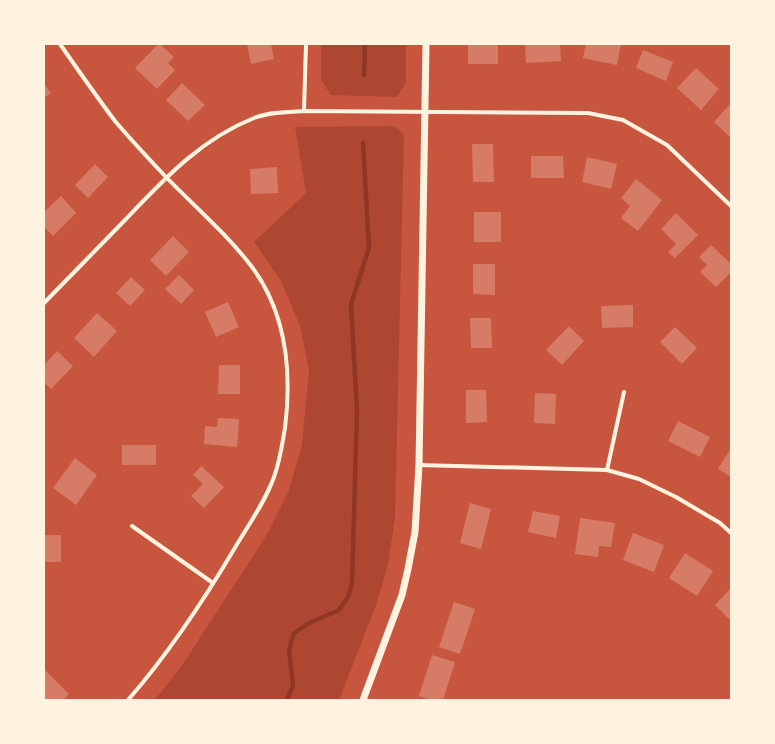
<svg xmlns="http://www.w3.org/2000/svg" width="775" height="744" viewBox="0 0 775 744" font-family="Montserrat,sans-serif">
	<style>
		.green { fill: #ae4732 }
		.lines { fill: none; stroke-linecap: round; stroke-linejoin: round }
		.stream { stroke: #8f3625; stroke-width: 4.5 }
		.building { fill: #d67c66 }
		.minor { stroke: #fff3e0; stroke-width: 4 }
		.tertiary { stroke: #fff3e0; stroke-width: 7 }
	</style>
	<rect width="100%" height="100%" fill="#c8553d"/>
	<g class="green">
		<polygon points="321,44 406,44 406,83 397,97 331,95 321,80"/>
		<polygon points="394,126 404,135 395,517 388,565 375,608 339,700 155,700 183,664 268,533 288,493 302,445 309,370 300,326 281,281 254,242 306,193 295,127"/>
	</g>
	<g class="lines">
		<g class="stream">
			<polyline points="364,75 365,44"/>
			<polyline points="287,700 293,686 289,650 294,633 309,623 339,610 348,597 352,583 357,411 351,304 369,248 363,143"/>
		</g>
	</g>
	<g class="building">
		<polygon points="158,44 160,44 174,57 168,63 175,70 157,89 135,68"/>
		<polygon points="247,44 271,44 274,59 251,64"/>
		<rect x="468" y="44" width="30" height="20"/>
		<polygon points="525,44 560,44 561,61 526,63"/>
		<polygon points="586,44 621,44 617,65 583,58"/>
		<polygon points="643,50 673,62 666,81 636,68"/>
		<polygon points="696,68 719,89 701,110 677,88"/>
		<polygon points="182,83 205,105 188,121 166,100"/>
		<polygon points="44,84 51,93 44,98"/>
		<polygon points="729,105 731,107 731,138 714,122"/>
		<polygon points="472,144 493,144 494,182 473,182"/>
		<polygon points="531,156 563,156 564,178 531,178"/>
		<polygon points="587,157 617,164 611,189 582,182"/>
		<polygon points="95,164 108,177 88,198 75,185"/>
		<polygon points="277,167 278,193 251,194 250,169"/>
		<polygon points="636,179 662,200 638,231 621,218 630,206 621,198"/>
		<polygon points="61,196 76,213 53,236 44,227 44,212"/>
		<rect x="474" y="212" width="27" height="30"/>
		<polygon points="676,213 698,235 675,258 668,252 676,244 661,229"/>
		<polygon points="173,236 189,252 166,276 150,260"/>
		<polygon points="711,245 731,264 731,272 716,287 700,272 707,265 699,257"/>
		<polygon points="473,264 495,264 495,295 473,294"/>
		<polygon points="179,275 194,290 181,304 165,289"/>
		<polygon points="131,277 145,290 130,306 116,293"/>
		<polygon points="228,302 239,327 216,337 205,312"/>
		<polygon points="633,305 633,327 602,328 601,306"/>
		<polygon points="97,313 117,331 94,357 74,338"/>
		<polygon points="470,318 491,318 492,348 471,348"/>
		<polygon points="569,326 584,341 562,365 546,350"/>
		<polygon points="675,327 697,348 682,364 660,342"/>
		<polygon points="57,351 73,366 51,389 44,382 44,365"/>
		<polygon points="219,365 240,365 240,394 218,394"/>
		<polygon points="466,390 486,390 487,422 466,423"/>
		<polygon points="535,393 556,394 555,424 534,423"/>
		<polygon points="218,418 239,419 237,447 204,444 205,426 217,427"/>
		<polygon points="678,421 710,437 700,457 668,441"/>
		<rect x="122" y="445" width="34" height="20"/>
		<polygon points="731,448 731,477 718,469"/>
		<polygon points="75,458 97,475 76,505 53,488"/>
		<polygon points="201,466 224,487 204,508 191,496 203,484 193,475"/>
		<polygon points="470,503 491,509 481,549 460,543"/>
		<polygon points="533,511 560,516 556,538 528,532"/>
		<polygon points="580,518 615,523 611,547 599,546 598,557 575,554"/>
		<polygon points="633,533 664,545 654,572 623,560"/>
		<rect x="44" y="535" width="17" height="27"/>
		<polygon points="685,553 713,571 697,596 669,578"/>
		<polygon points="731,588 731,621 715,605"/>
		<polygon points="454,602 475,609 460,654 439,647"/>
		<polygon points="432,655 455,662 443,700 431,700 419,696"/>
		<polygon points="44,669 69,694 63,700 44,700"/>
	</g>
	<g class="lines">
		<g class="minor">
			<path d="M60 44C78 70 96 96 115 121 131 140 148 158 165 176 194 206 226 233 252 267 286 313 292 372 285 428 282 445 280 461 274 477 265 502 249 524 236 546 204 600 170 652 128 700"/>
			<polyline points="304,111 306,44"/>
			<path d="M44 303C71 275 99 247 126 219 164 179 201 139 254 118 269 112 288 112 304 111L588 113 623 120 667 145 731 206"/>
			<polyline points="419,465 607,470 639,479 676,497 720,523 731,533"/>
			<polyline points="607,470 624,392"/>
			<polyline points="132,526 213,583"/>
		</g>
		<polyline class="tertiary" points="363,700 402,595 408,569 415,532 419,465 426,44"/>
	</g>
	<rect width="775" height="744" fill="none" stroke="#fff3e0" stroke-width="90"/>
</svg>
